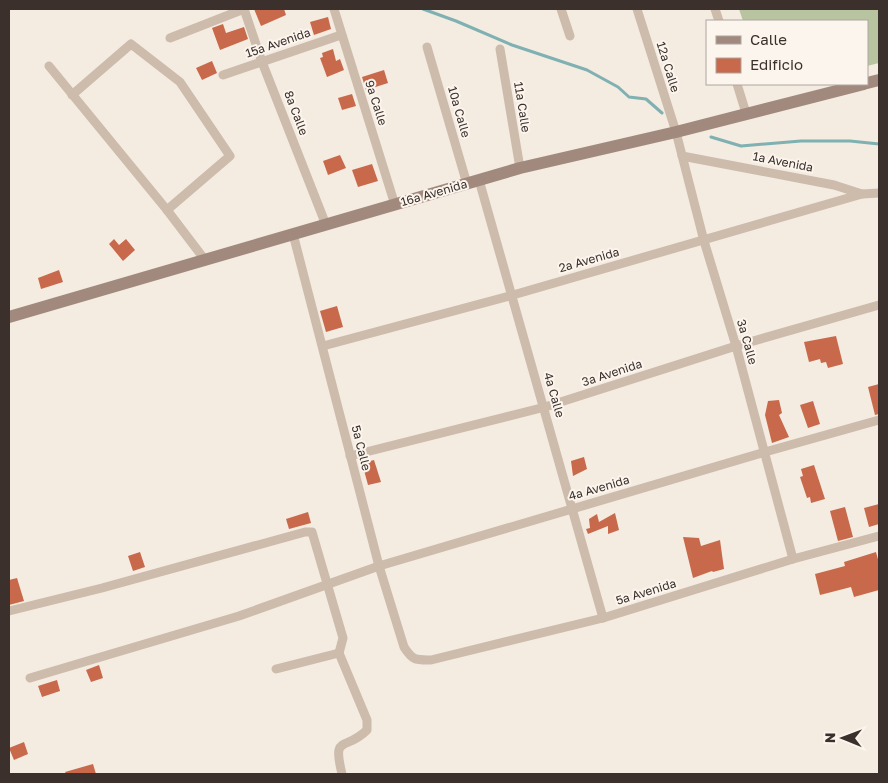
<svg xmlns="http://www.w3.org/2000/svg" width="888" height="783" viewBox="0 0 888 783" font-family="'Golos Text',sans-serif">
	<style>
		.green { fill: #b8c4a0 }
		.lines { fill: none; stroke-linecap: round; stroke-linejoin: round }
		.stream { stroke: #7fb0b2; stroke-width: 3 }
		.building { fill: #c8694b }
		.street { stroke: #cdbbac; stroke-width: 9 }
		.secondary { stroke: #a18a7d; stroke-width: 12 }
		.labels { text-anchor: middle; stroke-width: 4; stroke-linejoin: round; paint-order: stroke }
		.street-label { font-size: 12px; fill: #3b302b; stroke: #fbf5ee }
	</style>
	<rect width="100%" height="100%" fill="#f4ebe1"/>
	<polygon class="green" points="739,9 879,9 879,63 867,66 867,21 743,21"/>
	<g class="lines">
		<g class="stream">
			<polyline points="423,9 456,21 512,45 587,70 618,87 629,97 646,99 662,113"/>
			<polyline points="711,137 741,146 801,141 850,141 879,144"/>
		</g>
	</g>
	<g class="building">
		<polygon points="254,9 284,9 286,15 261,26"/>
		<polygon points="328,17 331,29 314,35 310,22"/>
		<polygon points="223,24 226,33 244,27 248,39 220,50 212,28"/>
		<polygon points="333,49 336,61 340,59 344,70 327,77 320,58 323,57 322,53"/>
		<polygon points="212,61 217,73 202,80 196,68"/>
		<polygon points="384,70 388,83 366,90 362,77"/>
		<polygon points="352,94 356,106 342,110 338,98"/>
		<polygon points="340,155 346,168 328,175 323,161"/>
		<polygon points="372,164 378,181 358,187 352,170"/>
		<polygon points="114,239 119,245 126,239 135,250 123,261 109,244"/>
		<polygon points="59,270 63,282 41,289 38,278"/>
		<polygon points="337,306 343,327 326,332 320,311"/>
		<polygon points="836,336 843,364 828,368 826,362 821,363 820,359 809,362 804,342"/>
		<polygon points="879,384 879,414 875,415 868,387"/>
		<polygon points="779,400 782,413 779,415 789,437 772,443 765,415 768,401"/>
		<polygon points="813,401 820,424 808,428 800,405"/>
		<polygon points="584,457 587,469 573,476 571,461"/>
		<polygon points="374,460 381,482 368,485 362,463"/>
		<polygon points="814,465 825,499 811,503 810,497 807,498 800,477 803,476 801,469"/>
		<polygon points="879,504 879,524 869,527 864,508"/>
		<polygon points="845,507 853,537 838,541 830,511"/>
		<polygon points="308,512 311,523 289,529 286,519"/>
		<polygon points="615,513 619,530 608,534 608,526 588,534 586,529 590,528 589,519 597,514 599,522"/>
		<polygon points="683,537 699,538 701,546 720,540 724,569 713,572 712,571 693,578"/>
		<polygon points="140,552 145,567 133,571 128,556"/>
		<polygon points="876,552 879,563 879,590 854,597 851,587 820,595 815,574 845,566 844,562"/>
		<polygon points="17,578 24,601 9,605 9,580"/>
		<polygon points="99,665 103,678 91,682 86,670"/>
		<polygon points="57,680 60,691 42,697 38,686"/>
		<polygon points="24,742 28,754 14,760 9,748"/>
		<polygon points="93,764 96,774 66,774 65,772"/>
	</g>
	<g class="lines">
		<g class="street">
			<polyline points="334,9 395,205"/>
			<polyline points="561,9 570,36"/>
			<polyline points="637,9 676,132 704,241 736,346 793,559"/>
			<polyline points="715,9 719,21"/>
			<polyline points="170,38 244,9 262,62 326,225"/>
			<polyline points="427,47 467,184"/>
			<polyline points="500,49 520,168"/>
			<polyline points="49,66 167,210 205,260"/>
			<polyline points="223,75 341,35"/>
			<polyline points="737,84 746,113"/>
			<polyline points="72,95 131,44 180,82 230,156 167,210"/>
			<polyline points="682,156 834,185 862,194 879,193"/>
			<polyline points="479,180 603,618"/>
			<path d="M293 234 379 566 404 647C413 661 416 660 431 660L603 618 793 559 879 536"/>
			<polyline points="323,346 513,295 862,194"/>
			<polyline points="350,456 545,407 736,346 879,305"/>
			<path d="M9 611 102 588 305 532H312L343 638 339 653 367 720V730C345 752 332 733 342 774"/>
			<polyline points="276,669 339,653"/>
			<polyline points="30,678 239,616 379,566 765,452 879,420"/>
		</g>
		<g class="secondary">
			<polyline points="867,83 879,80"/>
			<polyline points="9,317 520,168 676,132 864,84"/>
		</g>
	</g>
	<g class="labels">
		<g class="street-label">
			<text transform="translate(278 43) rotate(-19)" y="4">15a Avenida</text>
			<text transform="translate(668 67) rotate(73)" y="4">12a Calle</text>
			<text transform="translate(376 103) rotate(72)" y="4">9a Calle</text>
			<text transform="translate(522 107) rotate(81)" y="4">11a Calle</text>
			<text transform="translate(459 112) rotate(74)" y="4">10a Calle</text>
			<text transform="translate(296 113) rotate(69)" y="4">8a Calle</text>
			<text transform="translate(783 162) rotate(11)" y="4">1a Avenida</text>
			<text transform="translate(434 193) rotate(-16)" y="4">16a Avenida</text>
			<text transform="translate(589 260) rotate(-16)" y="4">2a Avenida</text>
			<text transform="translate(747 342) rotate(74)" y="4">3a Calle</text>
			<text transform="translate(612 373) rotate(-18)" y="4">3a Avenida</text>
			<text transform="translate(554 395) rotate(74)" y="4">4a Calle</text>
			<text transform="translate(361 448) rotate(76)" y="4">5a Calle</text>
			<text transform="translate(599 488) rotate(-16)" y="4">4a Avenida</text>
			<text transform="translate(646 592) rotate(-17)" y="4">5a Avenida</text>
		</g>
	</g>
	<rect width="888" height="783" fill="none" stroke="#3b302b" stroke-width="20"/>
	<rect x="706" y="20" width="162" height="65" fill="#fbf5ee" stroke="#aea6a0"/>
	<rect x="716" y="36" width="25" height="8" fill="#a18a7d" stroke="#aea6a0"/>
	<text x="750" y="45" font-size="15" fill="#3b302b">Calle</text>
	<rect x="716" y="58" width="25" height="15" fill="#c8694b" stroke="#aea6a0"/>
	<text x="750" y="70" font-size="15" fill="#3b302b">Edificio</text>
	<g transform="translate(843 738) rotate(271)" stroke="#fbf5ee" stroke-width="4" paint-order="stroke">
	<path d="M0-4L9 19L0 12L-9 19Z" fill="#3b302b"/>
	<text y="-8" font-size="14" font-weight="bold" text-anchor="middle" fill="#3b302b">N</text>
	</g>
</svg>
